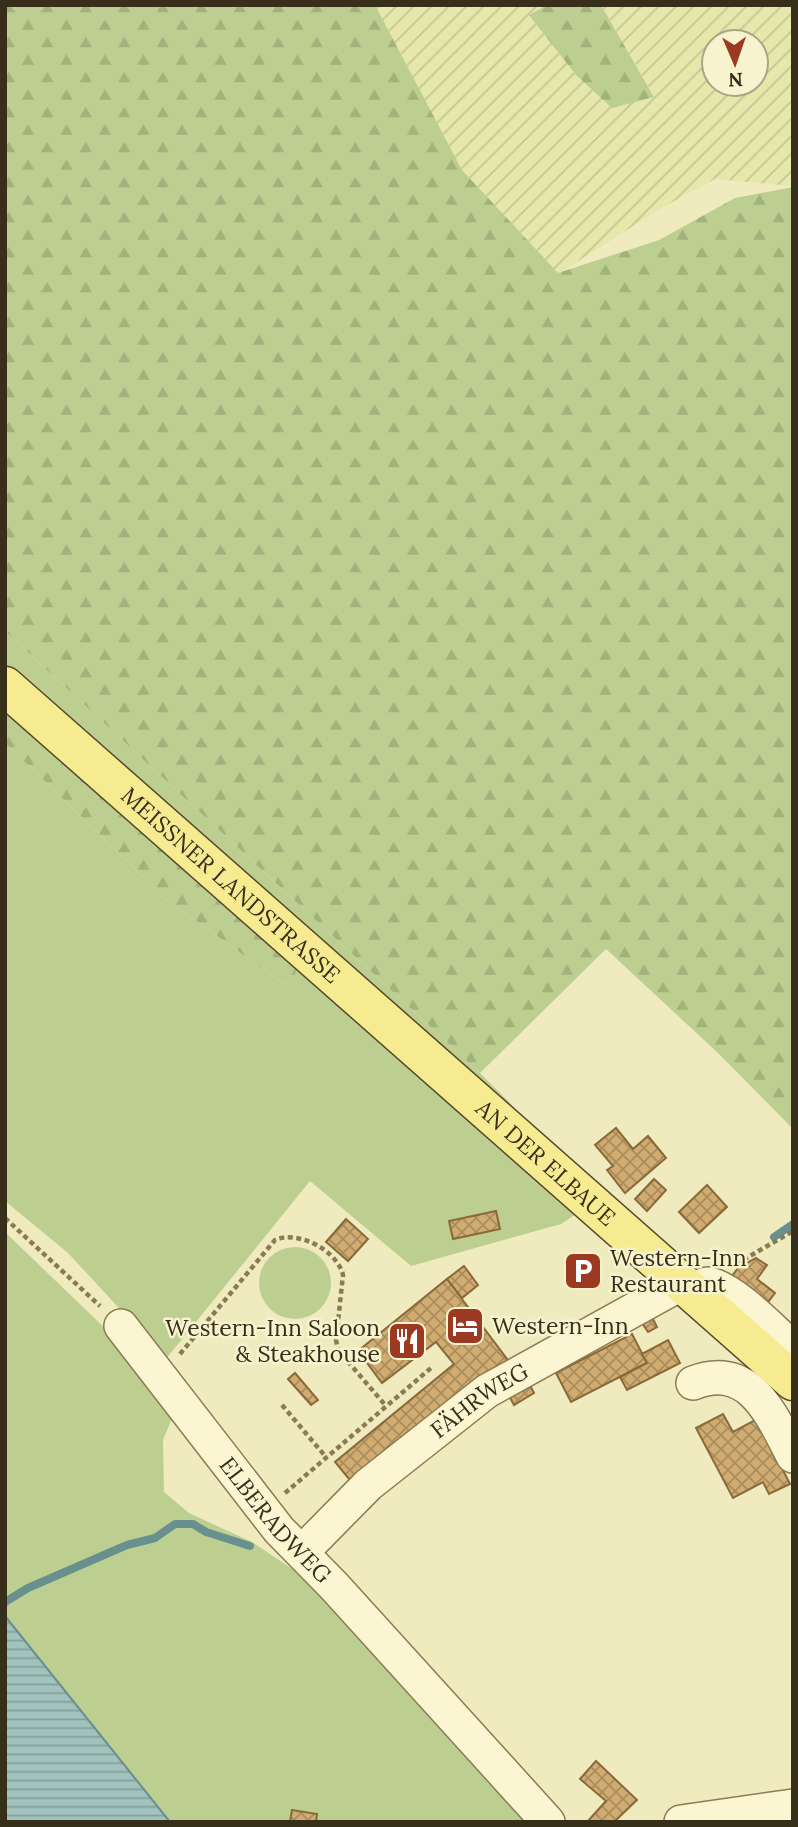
<svg xmlns="http://www.w3.org/2000/svg" width="798" height="1827" viewBox="0 0 798 1827" font-family="Lora,serif">
	<style>
		.farmland { fill: url(#farmland-furrows); fill-rule: evenodd }
		.green { fill: #bccf91 }
		.forest { fill: url(#forest-firs) }
		.water { fill: url(#water-rules); stroke: #68908e; stroke-width: 2 }
		.lines { fill: none; stroke-linecap: round; stroke-linejoin: round }
		.stream { stroke: #68908e; stroke-width: 8 }
		.building { fill: url(#building-cross-hatch); stroke: #8a693a; stroke-width: 2 }
		.minor-casing { stroke: #8a7b55; stroke-width: 36 }
		.major-casing { stroke: #57482a; stroke-width: 41 }
		.path { stroke: #8a7b55; stroke-width: 4.5; stroke-dasharray: 5 3.5; stroke-linecap: butt }
		.minor { stroke: #fbf6d1; stroke-width: 33 }
		.major { stroke: #f7eb92; stroke-width: 38 }
		.labels { text-anchor: middle; stroke-width: 5; stroke-linejoin: round; paint-order: stroke }
		.street-label { font-size: 23px; fill: #382f1b; stroke: #f7f3ce }
		.poi-label { font-size: 23px; fill: #382f1b; stroke: #f7f3ce; text-anchor: start }
	</style>
	<defs>
		<pattern id="farmland-furrows" width="10" height="10" patternUnits="userSpaceOnUse" patternTransform="scale(1.75)"><rect width="10" height="10" fill="#e5e7ab"/><path d="M-1 1l2-2M0 10L10 0M9 11l2-2" fill="none" stroke="#c5c693"/></pattern>
		<pattern id="forest-firs" width="22" height="20" patternUnits="userSpaceOnUse" patternTransform="scale(1.75)"><rect width="22" height="20" fill="#bccf91"/><path d="M5 1l3.5 6h-7zM16 11l3.5 6h-7z" fill="#a2b27c"/></pattern>
		<pattern id="water-rules" width="6" height="5" patternUnits="userSpaceOnUse" patternTransform="scale(1.75)"><rect width="6" height="5" fill="#a2c2be"/><path d="M0 2.5h6" fill="none" stroke="#859e9a"/></pattern>
		<pattern id="building-cross-hatch" width="8" height="8" patternUnits="userSpaceOnUse" patternTransform="scale(1.75)"><rect width="8" height="8" fill="#d1ac71"/><path d="M0 0l8 8M0 8l8-8" fill="none" stroke="#ab8c5c"/></pattern>
	</defs>
	<rect width="100%" height="100%" fill="#f0ebbe"/>
	<path class="farmland" d="M375 5H547L530 15 654 96 601 5H793V186L715 179 660 209 558 274 462 170ZM714 42H756V84H714Z"/>
	<g class="green">
		<polygon points="5,631 480,1073 512,1105 501,1104 5,666"/>
		<polygon points="5,743 168,901 284,984 297,967 576,1214 561,1224 411,1266 310,1181 166,1359 68,1253 5,1201"/>
		<polygon points="5,1232 110,1333 175,1411 163,1440 164,1492 189,1513 252,1542 322,1589 535,1822 170,1822 5,1616"/>
		<circle cx="295" cy="1283" r="36"/>
	</g>
	<g class="forest">
		<polygon points="5,5 375,5 462,170 558,273 659,240 735,198 793,187 793,1129 718,1053 606,949 480,1073 5,631"/>
		<polygon points="547,5 601,5 654,97 612,108 576,75 529,15"/>
		<polygon points="5,707 297,967 294,977 284,984 168,901 5,743"/>
	</g>
	<polygon class="water" points="5,1616 170,1822 5,1822"/>
	<g class="lines">
		<g class="stream">
			<polyline points="774,1237 793,1224"/>
			<polyline points="5,1602 28,1588 127,1545 155,1538 175,1524 193,1524 206,1532 250,1546"/>
		</g>
	</g>
	<g class="building">
		<polygon points="616,1128 633,1149 648,1136 666,1158 625,1193 607,1170 613,1166 595,1145"/>
		<polygon points="654,1179 666,1190 647,1211 635,1199"/>
		<polygon points="707,1185 727,1207 699,1233 679,1212"/>
		<polygon points="496,1211 500,1229 453,1239 449,1221"/>
		<polygon points="346,1219 368,1239 348,1261 326,1242"/>
		<polygon points="756,1258 767,1265 757,1279 775,1293 762,1310 726,1284 738,1268"/>
		<polygon points="464,1266 478,1285 462,1298 447,1279"/>
		<polygon points="447,1279 510,1363 354,1485 335,1462 454,1364 436,1342 382,1383 358,1351"/>
		<polygon points="652,1317 657,1327 648,1332 642,1323"/>
		<polygon points="632,1334 647,1363 571,1402 556,1373"/>
		<polygon points="668,1340 680,1363 627,1390 620,1377 647,1363 642,1354"/>
		<polygon points="295,1373 318,1400 311,1405 288,1379"/>
		<polygon points="526,1378 534,1393 514,1405 506,1390"/>
		<polygon points="723,1414 733,1432 757,1419 790,1484 769,1494 763,1482 733,1498 696,1428"/>
		<polygon points="596,1761 637,1800 614,1822 587,1822 606,1801 580,1779"/>
		<polygon points="292,1810 317,1814 316,1822 290,1822"/>
	</g>
	<g class="lines">
		<defs>
			<g id="minor">
				<path d="M693 1291C699 1287 705 1282 713 1285 739 1294 772 1330 793 1348"/>
				<path id="s1" d="M121 1326 279 1530 334 1586 548 1822"/>
				<path d="M693 1383C750 1361 771 1414 793 1456"/>
				<path id="s2" d="M302 1552 368 1485 487 1391 684 1282"/>
				<polyline points="681,1822 793,1806"/>
			</g>
			<g id="major">
				<path id="s3" d="M5 686 793 1381"/>
			</g>
		</defs>
		<use href="#minor" class="minor-casing"/>
		<use href="#major" class="major-casing"/>
		<g class="path">
			<polyline points="5,1218 100,1306"/>
			<polyline points="736,1264 793,1231"/>
			<path d="M180 1354 275 1240C298 1230 337 1250 343 1275L336 1340 338 1350 386 1406"/>
			<polyline points="282,1405 326,1457"/>
			<polyline points="285,1493 431,1368"/>
		</g>
		<use href="#minor" class="minor"/>
		<use href="#major" class="major"/>
	</g>
	<defs>
		<symbol id="parking-square" viewBox="-11 -11 22 22"><rect x="-9" y="-9" width="18" height="18" rx="4" fill="#9c3922" stroke="#f7f3ce"/><path d="M-3.5-5.5H1a3.5 3.5 0 0 1 0 7H-1V5.5H-3.5ZM-1-3.4V-.6H.8a1.4 1.4 0 0 0 0-2.8Z" fill="#fff"/></symbol>
		<symbol id="hotel-square" viewBox="-11 -11 22 22"><rect x="-9" y="-9" width="18" height="18" rx="4" fill="#9c3922" stroke="#f7f3ce"/><path d="M-6-4.5h1.5V1H6V5H4.5V3h-9V5H-6ZM-4 0a1.8 1.8 0 1 1 3.6 0ZM.5 0V-2.5h3Q6-2.5 6 0Z" fill="#fff"/></symbol>
		<symbol id="restaurant-square" viewBox="-11 -11 22 22"><rect x="-9" y="-9" width="18" height="18" rx="4" fill="#9c3922" stroke="#f7f3ce"/><path d="M-5-6h1v4h1v-4h1v4h1v-4h1v5L-1.5 .5V6h-2V.5L-5-1ZM5-6V6H3V1.5H1.5Q1.5-4 5-6Z" fill="#fff"/></symbol>
	</defs>
	<g fill-rule="evenodd">
		<use href="#parking-square" x="561" y="1249" width="44" height="44"/>
		<use href="#hotel-square" x="443" y="1304" width="44" height="44"/>
		<use href="#restaurant-square" x="385" y="1319" width="44" height="44"/>
	</g>
	<g class="labels">
		<g class="street-label">
			<text dy="8" stroke="none"><textPath href="#s3" startOffset="301">MEISSNER LANDSTRASSE</textPath></text>
			<text dy="8" stroke="none"><textPath href="#s3" startOffset="721">AN DER ELBAUE</textPath></text>
			<text dy="8" stroke="none"><textPath href="#s2" startOffset="234">FÄHRWEG</textPath></text>
			<text dy="8" stroke="none"><textPath href="#s1" startOffset="248">ELBERADWEG</textPath></text>
		</g>
		<g class="poi-label">
			<text x="610" y="1266">Western-Inn<tspan x="610" dy="26">Restaurant</tspan></text>
			<text x="492" y="1334">Western-Inn</text>
			<text x="380" y="1336" text-anchor="end">Western-Inn Saloon<tspan x="380" dy="26">&amp; Steakhouse</tspan></text>
		</g>
	</g>
	<rect width="798" height="1827" fill="none" stroke="#382f1b" stroke-width="14"/>
	<g transform="translate(735 63) rotate(178)"><circle r="33" fill="#f7f3ce" stroke="#aba586" stroke-width="2"/>
	<path d="M0-5L12 26L0 18L-12 26Z" fill="#9c3922"/>
	<text y="-10" font-size="19" font-weight="bold" text-anchor="middle" fill="#382f1b">N</text>
	</g>
</svg>
